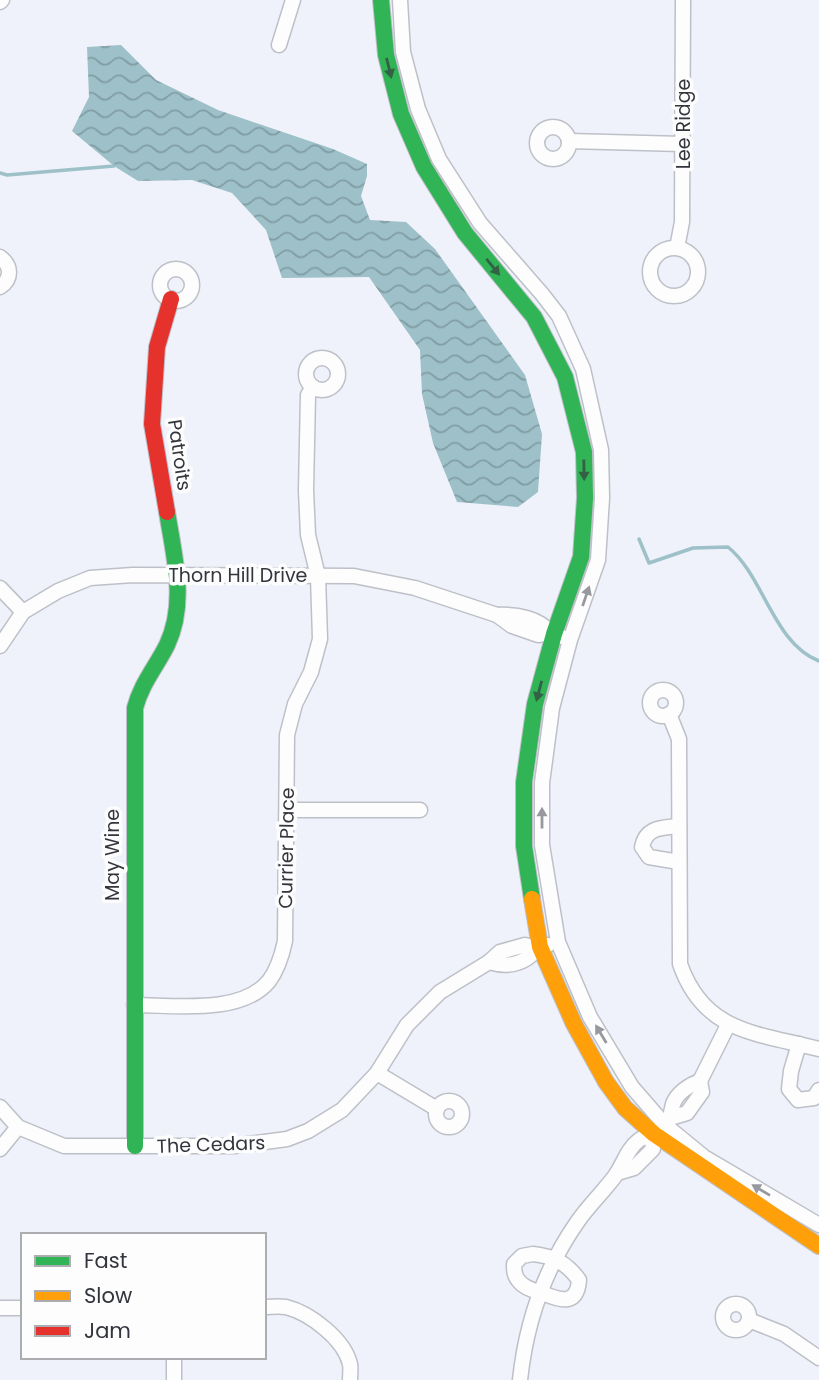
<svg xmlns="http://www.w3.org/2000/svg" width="819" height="1380" viewBox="0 0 819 1380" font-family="Poppins,sans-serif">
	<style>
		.water { fill: url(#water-waves) }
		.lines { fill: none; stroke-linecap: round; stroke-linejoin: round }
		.stream { stroke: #9ec0c8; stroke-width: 3.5 }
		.street-casing { stroke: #bec0c8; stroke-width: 17 }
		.fast-casing { stroke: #bec0c8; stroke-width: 18 }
		.slow-casing { stroke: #bec0c8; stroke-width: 18 }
		.jam-casing { stroke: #bec0c8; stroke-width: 18 }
		.street { stroke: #fdfdfe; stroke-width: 14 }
		.fast { stroke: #30b455; stroke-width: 16 }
		.slow { stroke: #ff9f0a; stroke-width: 16 }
		.jam { stroke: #e5322d; stroke-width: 16 }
		.oneway { fill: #326145 }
		.oneway2 { fill: #98999e }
		.labels { text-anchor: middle; stroke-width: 7; stroke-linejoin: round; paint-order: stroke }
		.street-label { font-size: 19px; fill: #33353d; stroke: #fdfdfd }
	</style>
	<defs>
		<pattern id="water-waves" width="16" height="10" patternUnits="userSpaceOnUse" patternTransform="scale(1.75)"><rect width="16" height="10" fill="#9ec0c8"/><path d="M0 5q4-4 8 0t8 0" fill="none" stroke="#819da4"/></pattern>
	</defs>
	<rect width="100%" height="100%" fill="#eff2fa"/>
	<polygon class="water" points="121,45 156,80 218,110 333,149 367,164 367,176 361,196 370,220 406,222 435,249 525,375 542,434 538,492 518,507 457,502 433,443 422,394 420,350 369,277 282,278 266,230 232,193 192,180 138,181 114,166 72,131 89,97 87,47"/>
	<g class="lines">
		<g class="stream">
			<polyline points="0,173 7,175 114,166"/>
			<path d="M639 539 649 563 693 548 728 547C764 576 773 643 819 661"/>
		</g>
		<defs>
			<g id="street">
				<polyline points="400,0 403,52 418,109 439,159 480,223 542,294 559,316 583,369 601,450 602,498 598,560 570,640 552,708 542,783 542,845 558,942 590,1017 632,1087 665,1125 704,1157 819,1225"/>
				<polyline points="0,2 2,0"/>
				<polyline points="279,45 293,0"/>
				<circle cx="553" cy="143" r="16"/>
				<polyline points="569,141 682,144"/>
				<polyline points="677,248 682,222 683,0"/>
				<circle cx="674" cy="272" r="24"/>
				<path d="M0 257C12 266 12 279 0 287"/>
				<circle cx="176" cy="285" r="16"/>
				<circle cx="322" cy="374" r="16"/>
				<polyline points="0,588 23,612"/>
				<path d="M497 615C516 614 539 618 551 633"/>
				<polyline points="0,646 23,612 58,591 90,578 133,575 354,576 415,588 497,615 512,626 538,635 551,633 562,637"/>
				<circle cx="663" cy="703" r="13"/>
				<path d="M669 714 679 739 680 964C704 1033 757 1033 819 1049"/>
				<polyline points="288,810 420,810"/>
				<path d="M679 826C661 828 646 827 642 847L649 857 679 862"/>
				<path d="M489 962C509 968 525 964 538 948"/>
				<path d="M134 1005C175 1005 241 1015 269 981 278 969 282 955 285 941L287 735 295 704 311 672 320 639 318 576 308 535 306 490 308 395 313 387"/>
				<polyline points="799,1044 791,1071 789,1089 798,1100 814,1098 819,1090"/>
				<polyline points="377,1073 437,1109"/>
				<circle cx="449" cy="1114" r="13"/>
				<polyline points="0,1107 18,1127 64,1146 234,1146 287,1139 308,1131 342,1110 377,1073 407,1025 440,992 489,962 500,952 525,945 538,948 548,945"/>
				<polyline points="670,1118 687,1113 702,1092 700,1081"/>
				<polyline points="0,1149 18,1127"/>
				<polyline points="617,1173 634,1168 653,1149 652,1136"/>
				<path d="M533 1254C553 1256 567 1263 579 1280 577 1307 559 1300 542 1293 533 1290 524 1288 518 1280 514 1275 514 1270 514 1264L522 1256Z"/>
				<circle cx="736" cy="1317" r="13"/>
				<path d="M264 1307C271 1307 279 1306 286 1307 310 1313 344 1339 350 1364 351 1368 350 1375 350 1380"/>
				<polyline points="0,1308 23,1308"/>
				<polyline points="749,1320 784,1334 819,1358"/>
				<polyline points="174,1380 174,1357"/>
				<path d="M520 1380C526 1323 545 1268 578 1221 589 1205 604 1191 615 1176 623 1165 627 1149 639 1140 648 1134 656 1136 666 1124 671 1118 671 1112 673 1104 677 1093 689 1085 700 1081L728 1025"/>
			</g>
			<g id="fast">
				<polyline points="381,0 386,55 401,114 424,167 465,233 534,317 565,377 584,452 585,498 581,557 554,634 535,704 524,782 524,846 532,899"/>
				<path d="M135 1146V708C141 684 156 667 167 645 187 603 174 556 167 512"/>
			</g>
			<polyline id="slow" points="532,899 540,947 574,1024 606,1082 625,1108 654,1134 819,1246"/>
			<polyline id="jam" points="167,512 152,424 157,347 171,299"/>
		</defs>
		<use href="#street" class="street-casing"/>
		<use href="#fast" class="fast-casing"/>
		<use href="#slow" class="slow-casing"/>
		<use href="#jam" class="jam-casing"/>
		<use href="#street" class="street"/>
		<use href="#fast" class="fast"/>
		<use href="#slow" class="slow"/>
		<use href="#jam" class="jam"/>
	</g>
	<defs><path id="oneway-solid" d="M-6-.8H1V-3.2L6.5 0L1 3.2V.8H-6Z" transform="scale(1.75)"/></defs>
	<g class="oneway">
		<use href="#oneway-solid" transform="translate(389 68) rotate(76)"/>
		<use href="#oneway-solid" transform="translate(493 267) rotate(51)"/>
		<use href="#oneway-solid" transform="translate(584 470) rotate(89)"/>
		<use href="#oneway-solid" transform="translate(539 691) rotate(105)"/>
	</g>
	<g class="oneway2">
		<use href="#oneway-solid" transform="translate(586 596) rotate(-71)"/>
		<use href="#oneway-solid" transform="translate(542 818) rotate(-90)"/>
		<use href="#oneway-solid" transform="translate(601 1034) rotate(-121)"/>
		<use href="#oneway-solid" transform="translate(761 1190) rotate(-149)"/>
	</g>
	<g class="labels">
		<g class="street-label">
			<text transform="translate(683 124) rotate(-90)" y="7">Lee Ridge</text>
			<text transform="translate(180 455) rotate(82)" y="7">Patroits</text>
			<text x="238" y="582">Thorn Hill Drive</text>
			<text transform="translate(286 848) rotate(-89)" y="7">Currier Place</text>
			<text transform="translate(112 855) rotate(-90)" y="7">May Wine</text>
			<text transform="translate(211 1144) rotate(-2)" y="7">The Cedars</text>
		</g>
	</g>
	<rect x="21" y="1233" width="245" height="126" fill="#fdfdfd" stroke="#acadb0" stroke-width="2"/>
	<rect x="35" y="1256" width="35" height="10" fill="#30b455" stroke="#acadb0" stroke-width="2"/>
	<text x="84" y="1268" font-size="21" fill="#33353d">Fast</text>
	<rect x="35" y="1291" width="35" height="10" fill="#ff9f0a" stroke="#acadb0" stroke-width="2"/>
	<text x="84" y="1303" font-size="21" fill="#33353d">Slow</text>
	<rect x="35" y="1326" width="35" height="10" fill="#e5322d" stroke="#acadb0" stroke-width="2"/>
	<text x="84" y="1338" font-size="21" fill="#33353d">Jam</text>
</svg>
